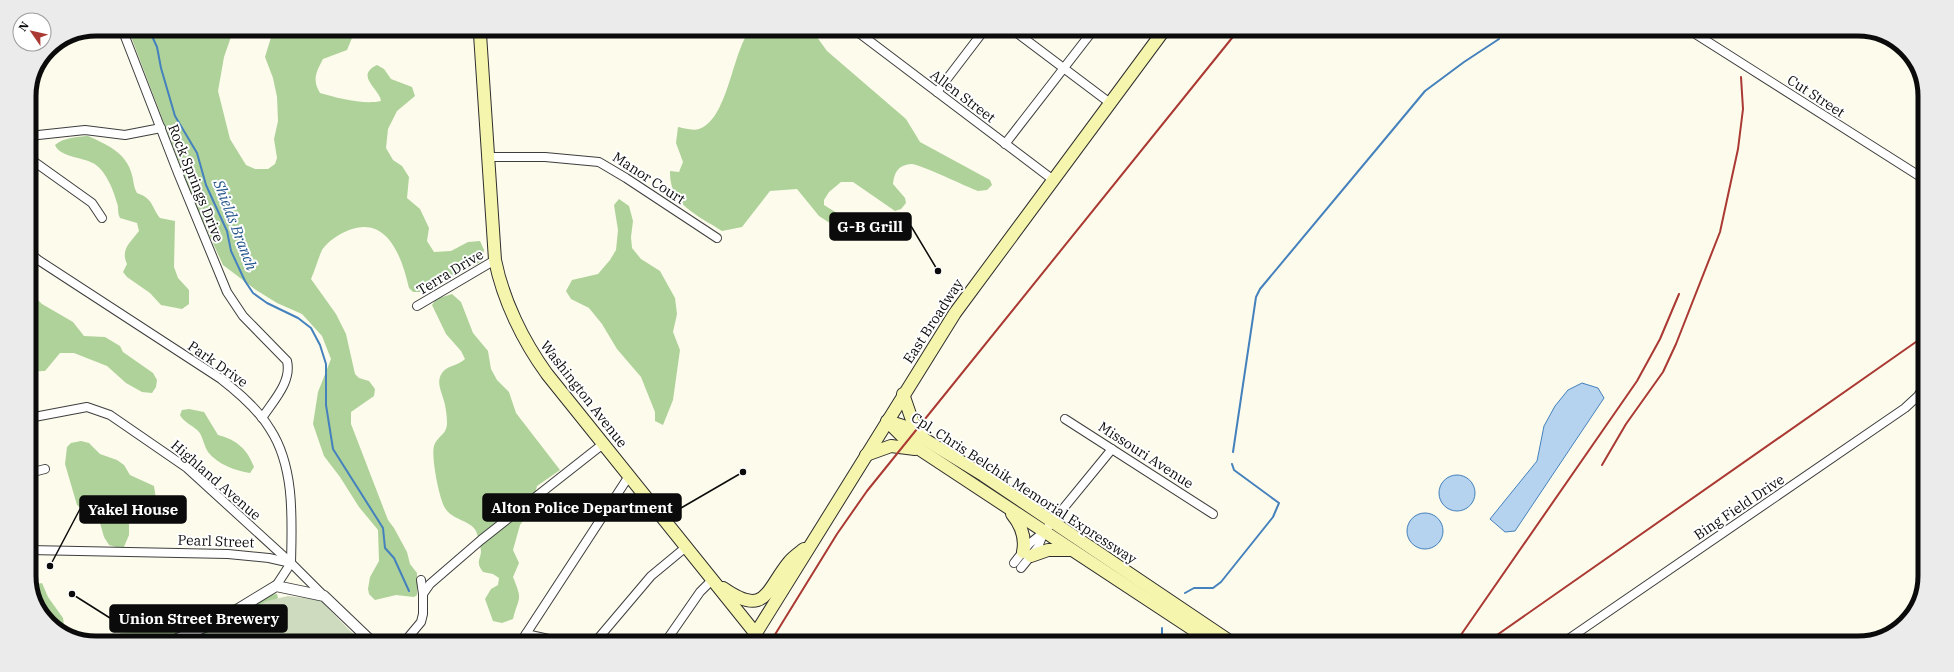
<svg xmlns="http://www.w3.org/2000/svg" width="1954" height="672" viewBox="0 0 1954 672" font-family="'IBM Plex Serif',serif">
	<style>
		.forest { fill: #aed29a }
		.cemetery { fill: #cfdbbf }
		.water { fill: #b5d3ee; stroke: #4481bd }
		.lines { fill: none; stroke-linecap: round; stroke-linejoin: round }
		.stream { stroke: #4481bd; stroke-width: 2 }
		.minor-casing { stroke: #3e3e3e; stroke-width: 10 }
		.tertiary-casing { stroke: #3e3e3e; stroke-width: 12 }
		.secondary-casing { stroke: #2d2d2d; stroke-width: 14 }
		.minor { stroke: #fff; stroke-width: 8 }
		.tertiary { stroke: #fff; stroke-width: 10 }
		.secondary { stroke: #f6f5ad; stroke-width: 12 }
		.rail { stroke: #aa3933; stroke-width: 2 }
		.labels { text-anchor: middle; stroke-width: 4; stroke-linejoin: round; paint-order: stroke }
		.street-label { font-size: 14px; fill: #0b0b0b; stroke: #fff }
		.water-label { font-size: 15px; font-style: italic; fill: #23558d; stroke: #fff }
		.rim { fill: none; stroke: #0b0b0b; stroke-width: 5 }
		.leader { fill: none; stroke: #0b0b0b; stroke-width: 1.5 }
		.callout-dot { fill: #0b0b0b; stroke: #fff; stroke-width: 1.5 }
		.callout { fill: #0b0b0b; stroke: #0b0b0b; stroke-width: 1.5 }
		.callout-label { font-size: 15px; text-anchor: middle; font-weight: bold; fill: #fff }
	</style>
	<rect width="100%" height="100%" fill="#fdfbeb"/>
	<g class="forest">
		<path d="M748 33H814L827 51 906 119 920 142 990 180 992 185 987 190 978 191C967 187 918 163 911 164 898 165 894 173 893 184L905 198 906 203 901 209 895 211 853 182H841L829 192 824 200V205L864 230V234L861 239 856 240 819 216 797 189 770 191 742 227 722 231C698 215 669 205 670 171L679 172 683 162 676 143 678 127C683 128 693 131 699 129 727 120 732 56 748 33Z"/>
		<path d="M130 34H232L224 57 218 91 230 139 246 165 255 169H268L275 164 277 158 274 139 278 121 277 97 273 78 265 57 272 34H367L352 38 347 50 323 59C316 72 312 80 320 93 337 98 364 105 381 101 380 89 354 76 377 65L384 69 391 79 412 87 415 96 397 111 388 129 386 148 393 160 402 166 409 177 407 198 420 209 429 228 427 241 434 252 451 251 468 242 480 241 484 250 482 261 426 292H413L409 288C402 258 388 215 349 230 339 234 328 241 322 250 318 259 315 270 311 279L336 314 346 334 355 374 359 378 369 381 375 389 374 396 351 412V424L388 520 394 528 407 552 410 564 417 573V595L414 597 396 595 375 600 369 594 368 589 370 577 379 561 378 530 359 507 340 477 324 456 313 424 318 392 331 359 322 336 302 314 277 303 256 290 223 265 194 202Z"/>
		<path d="M88 136C106 144 127 153 132 175 134 182 133 186 137 193 154 199 151 207 160 218L175 221 174 267 178 278 189 290V304L182 309 161 305 150 293 127 277 123 272 127 264C120 249 131 242 139 231L137 223 120 218C117 212 119 208 117 203 114 191 106 172 96 165 86 157 60 158 55 145 65 137 77 137 88 136Z"/>
		<polygon points="619,199 629,206 633,221 631,237 632,248 641,259 660,271 675,298 677,314 673,332 680,350 673,400 663,425 655,421 655,412 641,377 617,349 602,324 589,308 571,299 566,291 572,280 598,274 610,260 616,250 618,230 614,205"/>
		<path d="M29 291 42 304 73 322 84 336 105 337 120 346 123 352 153 373 157 380 156 387 152 393 142 392 126 383 107 366 74 353H60L45 371C41 371 37 372 34 369 26 361 29 305 29 291Z"/>
		<path d="M452 294 461 302 473 333 488 351 491 369 497 380 509 392 516 413 560 470 537 486 531 510 520 525 513 550 519 563 513 577C523 602 519 595 513 619L502 623 493 621 485 599 491 589 498 585 499 578 493 574 483 572C482 570 479 567 479 564 478 560 481 556 481 552 481 547 478 536 476 531 470 520 452 520 445 508 439 498 431 457 434 446 437 436 447 435 447 423 447 417 446 410 445 405 443 394 435 383 442 373 447 365 458 366 465 359L461 351 446 334 432 305 436 299Z"/>
		<path d="M189 409 204 412 218 435C237 440 247 449 254 467L250 473C236 471 217 464 208 452 204 446 203 437 199 432 194 426 183 422 180 415L182 410Z"/>
		<polygon points="81,441 89,443 100,454 117,460 124,465 130,475 154,486 156,499 137,506 129,513 129,535 123,549 109,545 104,537 100,523 77,505 65,464 67,447 71,443"/>
		<polygon points="42,583 48,597 63,618 65,632 43,617 31,585"/>
		<polygon points="277,594 278,598 223,640 109,640 121,633 157,630 169,620 211,614 253,596"/>
	</g>
	<polygon class="cemetery" points="288,596 320,600 359,640 195,640 267,601"/>
	<g class="water">
		<polygon points="1582,383 1598,388 1604,398 1515,531 1505,532 1490,519 1537,461 1544,426 1555,406 1568,390"/>
		<circle cx="1457" cy="493" r="18"/>
		<circle cx="1425" cy="531" r="18"/>
	</g>
	<g class="lines">
		<g class="stream">
			<polyline points="151,34 157,47 161,68 175,116 197,153 206,185 227,231 231,251 245,281 253,293 267,303 298,318 311,328 320,345 326,364 326,405 333,449 383,528 385,548 394,558 409,591"/>
			<polyline points="1233,452 1256,297 1260,289 1425,91 1464,62 1499,39"/>
			<polyline points="1185,593 1194,588 1213,588 1221,582 1273,517 1279,503 1234,470 1232,464"/>
			<polyline points="1162,628 1162,634 1165,642"/>
		</g>
		<defs>
			<g id="minor">
				<polyline points="859,33 1052,179"/>
				<polyline points="1017,33 1110,103"/>
				<polyline points="1694,33 1924,179"/>
				<path d="M124 34 178 173 227 292 243 316 287 361C292 382 273 401 262 418"/>
				<polyline points="937,92 982,33"/>
				<polyline points="29,136 85,130 125,135 161,128"/>
				<polyline points="1005,144 1091,33"/>
				<polyline points="489,157 545,157 599,162 626,178 717,238"/>
				<polyline points="29,158 92,203 102,218"/>
				<path d="M29 254 221 379C239 393 258 409 270 429 295 467 292 520 291 563"/>
				<polyline points="29,268 36,258"/>
				<polyline points="417,306 495,260"/>
				<polyline points="29,418 87,407 110,415 187,468 291,563"/>
				<polyline points="1065,419 1213,514"/>
				<polyline points="29,473 45,469"/>
				<polyline points="29,550 228,554 269,558 291,563 324,596"/>
				<polyline points="1014,563 1029,544 1044,532 1112,449"/>
				<polyline points="1021,568 1038,547 1044,532"/>
				<polyline points="421,580 423,594"/>
				<polyline points="276,586 291,563"/>
				<polyline points="526,634 553,640"/>
				<polyline points="406,640 421,622 423,614 423,594 430,584 481,540 603,444"/>
				<polyline points="522,640 629,476"/>
				<polyline points="596,641 651,576 686,547"/>
				<polyline points="666,641 700,592 712,580"/>
				<polyline points="1564,642 1905,408 1918,396 1923,388"/>
			</g>
			<polyline id="tertiary" points="175,640 222,619 276,586 324,596 370,640"/>
			<g id="secondary">
				<path d="M480 34 495 260C503 300 523 341 547 374L756 634"/>
				<polyline points="903,394 913,423 922,435"/>
				<polyline points="887,421 903,426 983,475 1231,642"/>
				<polyline points="888,422 907,441 1212,642"/>
				<polyline points="866,455 891,446 915,449"/>
				<path d="M1012 514C1021 525 1026 538 1023 552"/>
				<polyline points="1031,556 1048,550 1070,550"/>
				<path d="M723 588C766 618 766 590 789 562 793 557 799 553 804 549"/>
				<polyline points="751,641 955,313 1162,33"/>
			</g>
		</defs>
		<use href="#minor" class="minor-casing"/>
		<use href="#tertiary" class="tertiary-casing"/>
		<use href="#secondary" class="secondary-casing"/>
		<use href="#minor" class="minor"/>
		<use href="#tertiary" class="tertiary"/>
		<use href="#secondary" class="secondary"/>
		<g class="rail">
			<polyline points="1602,465 1626,424 1663,372 1676,344 1720,232 1738,149 1743,109 1741,77"/>
			<polyline points="771,641 837,534 867,491 1236,33"/>
			<polyline points="1456,642 1637,381 1660,339 1679,294"/>
			<polyline points="1487,642 1923,337"/>
		</g>
	</g>
	<g class="labels">
		<g class="street-label">
			<text transform="translate(963 96) rotate(37)" y="5">Allen Street</text>
			<text transform="translate(1816 96) rotate(33)" y="5">Cut Street</text>
			<text transform="translate(649 178) rotate(33)" y="5">Manor Court</text>
			<text transform="translate(196 183) rotate(68)" y="5">Rock Springs Drive</text>
			<text transform="translate(450 272) rotate(-31)" y="5">Terra Drive</text>
			<text transform="translate(933 321) rotate(-57)" y="5">East Broadway</text>
			<text transform="translate(218 364) rotate(35)" y="5">Park Drive</text>
			<text transform="translate(584 394) rotate(52)" y="5">Washington Avenue</text>
			<text transform="translate(1146 455) rotate(33)" y="5">Missouri Avenue</text>
			<text transform="translate(216 480) rotate(41)" y="5">Highland Avenue</text>
			<text transform="translate(1024 488) rotate(33)" y="5">Cpl. Chris Belchik Memorial Expressway</text>
			<text transform="translate(1739 507) rotate(-34)" y="5">Bing Field Drive</text>
			<text transform="translate(216 541) rotate(2)" y="5">Pearl Street</text>
		</g>
		<g class="water-label">
			<text transform="translate(235 225) rotate(69)" y="5">Shields Branch</text>
		</g>
	</g>
	<path d="M0 0H1954V672H0ZM96 36H1858A60 60 0 0 1 1918 96V576A60 60 0 0 1 1858 636H96A60 60 0 0 1 36 576V96A60 60 0 0 1 96 36Z" fill="#ebebeb" fill-rule="evenodd"/>
	<path class="rim" d="M96 36H1858A60 60 0 0 1 1918 96V576A60 60 0 0 1 1858 636H96A60 60 0 0 1 36 576V96A60 60 0 0 1 96 36Z"/>
	<path class="leader" d="M938 271L911 226M743 472L681 508M50 566L80 509M72 594L110 618"/>
	<g class="callout-dot">
		<circle cx="938" cy="271" r="4"/>
		<circle cx="743" cy="472" r="4"/>
		<circle cx="50" cy="566" r="4"/>
		<circle cx="72" cy="594" r="4"/>
	</g>
	<g class="callout">
		<rect x="830" y="213" width="81" height="27" rx="4"/>
		<rect x="483" y="494" width="198" height="27" rx="4"/>
		<rect x="80" y="496" width="106" height="27" rx="4"/>
		<rect x="110" y="605" width="177" height="27" rx="4"/>
	</g>
	<g class="callout-label">
		<text x="870" y="232">G-B Grill</text>
		<text x="582" y="513">Alton Police Department</text>
		<text x="133" y="515">Yakel House</text>
		<text x="199" y="624">Union Street Brewery</text>
	</g>
	<g transform="translate(32 32) rotate(304)"><circle r="19" fill="#ffffff" stroke="#9d9d9d"/>
	<path d="M0-3L7 15L0 10L-7 15Z" fill="#aa3933"/>
	<text y="-6" font-size="11" font-weight="bold" text-anchor="middle" fill="#0b0b0b">N</text>
	</g>
</svg>
